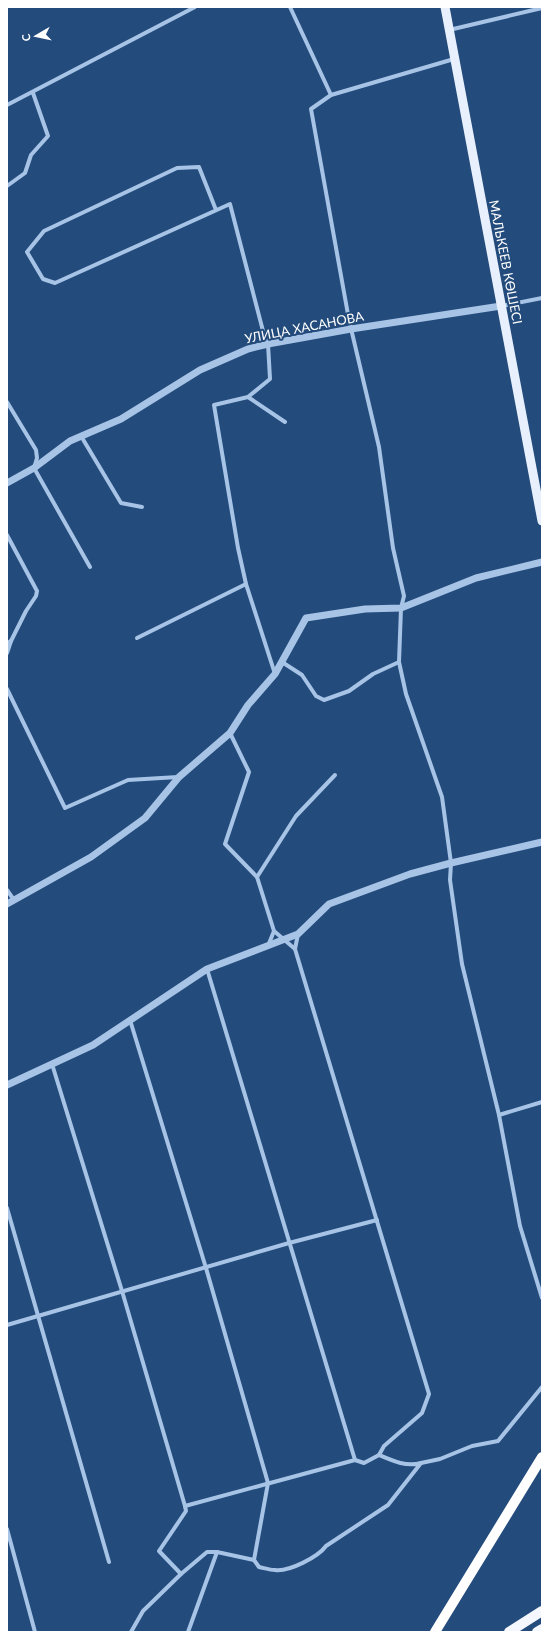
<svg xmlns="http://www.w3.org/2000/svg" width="549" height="1639" viewBox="0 0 549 1639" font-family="Lato,sans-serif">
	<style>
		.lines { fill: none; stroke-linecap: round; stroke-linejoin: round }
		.minor { stroke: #a7c4e6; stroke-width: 4 }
		.tertiary { stroke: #a7c4e6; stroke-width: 7 }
		.primary { stroke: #e8f0fd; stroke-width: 9 }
		.trunk { stroke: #f4f8fe; stroke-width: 10 }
		.motorway { stroke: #fff; stroke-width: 10 }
		.labels { text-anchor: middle; stroke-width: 4; stroke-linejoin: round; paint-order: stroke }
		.street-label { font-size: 13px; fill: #fff; stroke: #234b7c }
	</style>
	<rect width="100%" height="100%" fill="#234b7c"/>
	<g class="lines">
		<g class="minor">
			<polyline points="290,7 331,95"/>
			<polyline points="449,30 542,8"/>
			<polyline points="454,59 331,95 311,109 349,320 379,447 393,548 404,596 401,608 399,662 406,694 442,797 451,863 450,880 462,964 499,1115 520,1226 542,1298"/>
			<polyline points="7,105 195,7"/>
			<polyline points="7,186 25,173 31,155 48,136 33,93"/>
			<polyline points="216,210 199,167 177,168 44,231 27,252 43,279 55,283 230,204 263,331 268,344 270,379 248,397 214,405 238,548 246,584 275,674"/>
			<polyline points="502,306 542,298"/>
			<polyline points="248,397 285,422"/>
			<polyline points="7,402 36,450 37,458 34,468 90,567"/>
			<polyline points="81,436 121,503 142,507"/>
			<polyline points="7,535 37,591 36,596 26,611 11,641 7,643"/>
			<polyline points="137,638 246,584"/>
			<polyline points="7,653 11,641"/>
			<polyline points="282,662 302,675 316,696 324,700 349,691 373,674 399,662"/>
			<polyline points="7,689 65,808 128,780 178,777"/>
			<polyline points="230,733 249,772 225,844 257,877 274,931 295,949 429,1394 422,1413 384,1446 379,1455"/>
			<polyline points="257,877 296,816 335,775"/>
			<polyline points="7,890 14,900"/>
			<polyline points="268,946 274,931"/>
			<polyline points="295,949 298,934"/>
			<polyline points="52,1064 122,1291 185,1506 186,1511 159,1551 181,1574 207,1552 217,1552 254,1560 268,1483 206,1268 130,1020"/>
			<polyline points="499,1115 542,1102"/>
			<polyline points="7,1208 109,1562"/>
			<polyline points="7,1325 289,1243 377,1220"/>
			<polyline points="421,1463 440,1459 472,1446 498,1441 542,1387"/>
			<polyline points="185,1506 355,1460 207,969"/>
			<polyline points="7,1529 35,1632"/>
			<path d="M254 1560 259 1567C264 1568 270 1570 275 1570 289 1572 318 1557 326 1546L388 1505 421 1463C406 1467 393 1461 379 1455L364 1463 355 1460"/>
			<polyline points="131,1632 143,1611 181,1574"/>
			<polyline points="188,1632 217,1552"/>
		</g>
		<g class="tertiary">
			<polyline points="7,483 34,468 70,441 121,419 200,370 248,349 268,344 351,329 501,306"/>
			<polyline points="7,904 91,857 145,818 179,777 230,733 248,705 275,674 306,618 365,609 401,608 476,578 542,562"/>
			<polyline points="7,1085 93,1045 207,969 298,934 329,904 410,874 451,863 542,842"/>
		</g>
		<polyline class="primary" points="445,7 542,521"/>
		<g class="trunk">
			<polyline points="509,1632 542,1611"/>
			<polyline points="537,1632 542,1629"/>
		</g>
		<polyline class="motorway" points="435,1632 542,1457"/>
	</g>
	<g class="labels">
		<g class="street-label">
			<text transform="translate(506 262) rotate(79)" y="5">МАЛЬКЕЕВ КӨШЕСІ</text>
			<text transform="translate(304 327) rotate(-11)" y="5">УЛИЦА ХАСАНОВА</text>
		</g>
	</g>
	<rect width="549" height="1639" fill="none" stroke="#ffffff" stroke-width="16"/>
	<g transform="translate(36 36) rotate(261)" stroke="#234b7c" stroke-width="3" paint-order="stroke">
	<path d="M0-3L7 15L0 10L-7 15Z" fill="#ffffff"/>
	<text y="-6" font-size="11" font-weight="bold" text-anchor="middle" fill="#ffffff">С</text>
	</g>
</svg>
